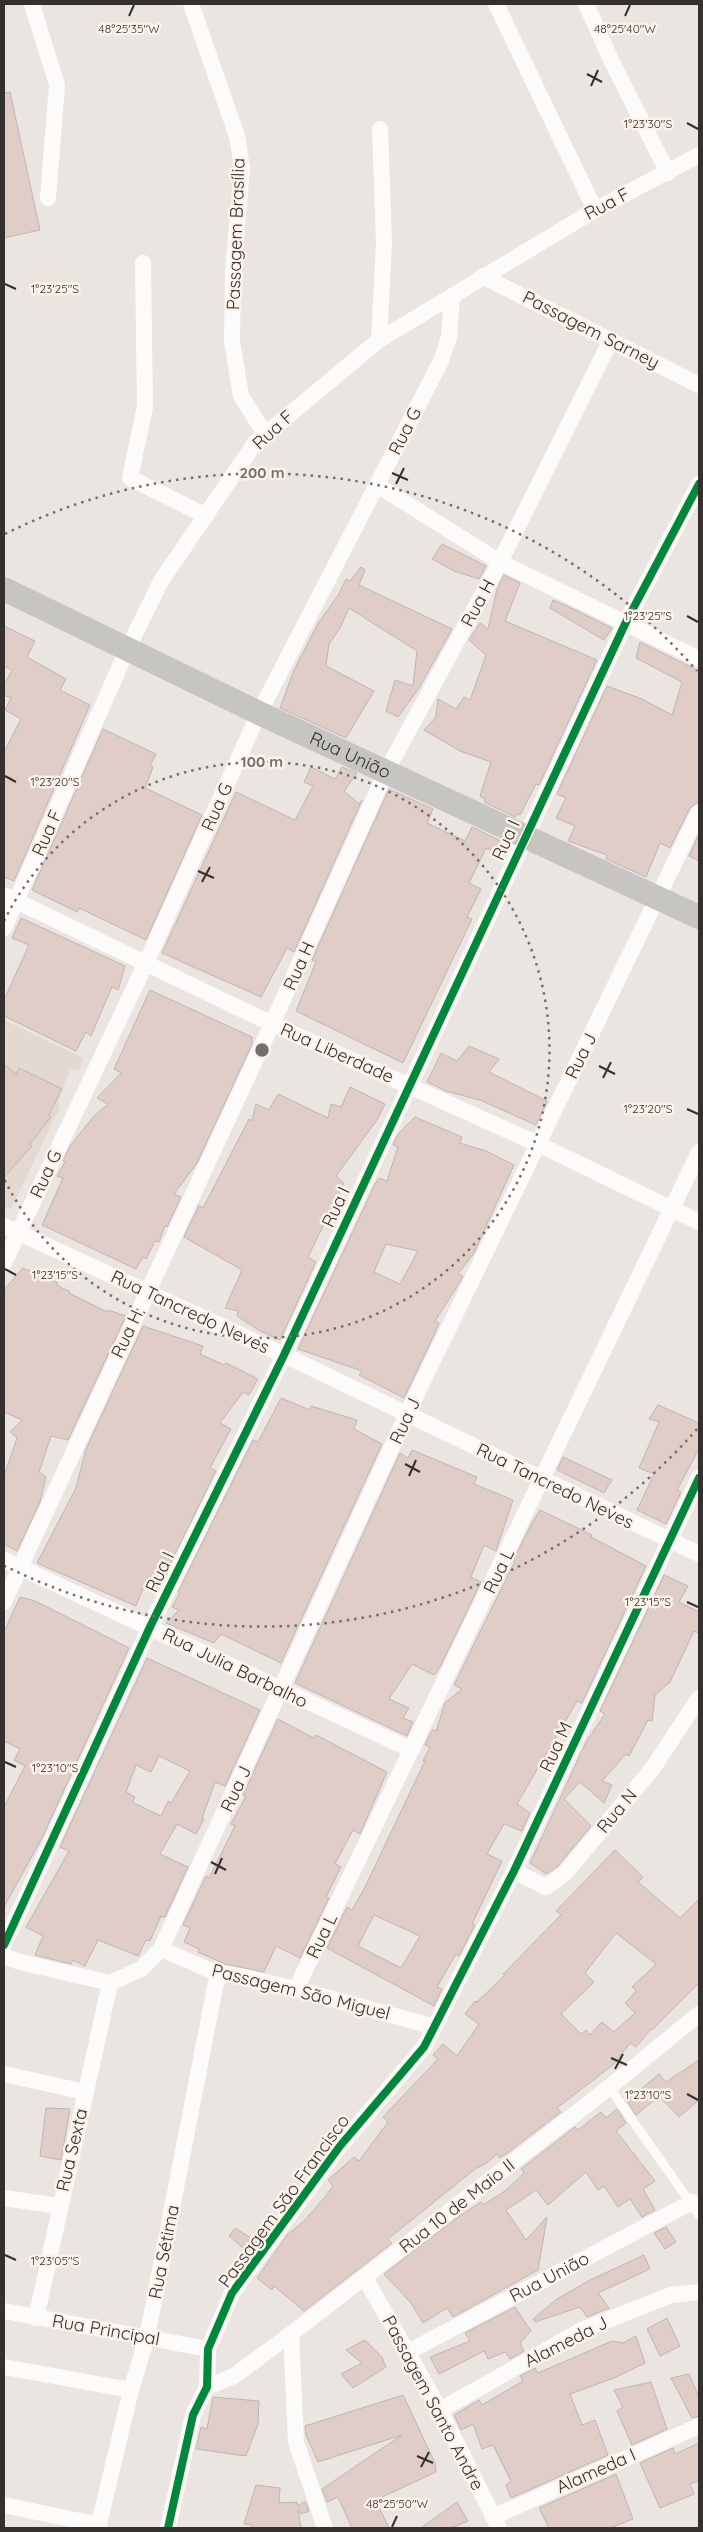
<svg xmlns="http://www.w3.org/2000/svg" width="703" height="2532" viewBox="0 0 703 2532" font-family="Quicksand,sans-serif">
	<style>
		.built { fill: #e4d9d0 }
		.building { fill: #e0cdc8; stroke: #bbb7b5; fill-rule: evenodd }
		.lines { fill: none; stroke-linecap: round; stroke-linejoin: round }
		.lane { stroke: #fcfbfa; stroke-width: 9 }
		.street { stroke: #fcfbfa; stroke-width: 16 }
		.secondary { stroke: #c7c5c1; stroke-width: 24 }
		.cycleway-casing { stroke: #fcf2ea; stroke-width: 11 }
		.cycleway { stroke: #00873e; stroke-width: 8 }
		.ticks { fill: none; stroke: #34302d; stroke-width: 2 }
		.ring { fill: none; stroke: #746f6c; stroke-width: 2.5; stroke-dasharray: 2.5 5 }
		.labels { text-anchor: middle; stroke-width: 5; stroke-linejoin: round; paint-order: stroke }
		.street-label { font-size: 18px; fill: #34302d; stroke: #fcf2ea }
		.ticks-label { font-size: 12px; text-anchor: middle; fill: #34302d; stroke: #fcf2ea; stroke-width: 5; stroke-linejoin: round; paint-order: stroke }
		.centre { fill: #746f6c; stroke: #fcf2ea; stroke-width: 2.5 }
		.ring-label { font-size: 15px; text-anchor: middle; font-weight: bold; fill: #746f6c; stroke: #fcf2ea; stroke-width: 5; stroke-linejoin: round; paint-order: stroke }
	</style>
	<rect width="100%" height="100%" fill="#eae5e1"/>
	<polygon class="built" points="4,1020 83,1058 80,1069 70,1070 58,1100 60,1107 11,1209 4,1206"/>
	<g class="building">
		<polygon points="10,92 40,230 4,238 4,93"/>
		<polygon points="442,544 486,566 479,579 454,571 432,559"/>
		<polygon points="361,567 365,570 359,585 452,629 419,688 398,717 386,711 395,680 413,686 417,651 349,608 340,628 329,644 326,666 374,691 346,738 280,708 294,670 319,622 339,594 346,579 350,581"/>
		<polygon points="504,575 520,583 505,621 597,660 539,785 536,784 520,815 517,814 515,817 484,802 485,799 480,796 491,762 460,751 424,730 436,717 438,699 456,709 464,697 470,700 486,655 469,640 480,623 488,629 497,589"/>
		<polygon points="553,600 565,605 612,628 604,640 550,608"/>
		<polygon points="4,626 35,641 27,657 66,679 60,690 90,705 14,881 4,877 4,752 21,719 5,710 11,698 4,695 4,685 12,670 4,666"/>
		<polygon points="640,642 699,671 699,802 690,808 670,848 660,843 646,877 606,859 607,855 568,841 575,826 556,818 566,798 557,794 607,686 642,699 672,715 682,682 636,658"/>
		<polygon points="103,729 156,754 150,766 153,767 145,788 202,815 146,940 79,908 77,912 32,890"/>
		<polygon points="311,767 335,779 342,767 357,773 344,791 359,804 362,800 294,952 287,948 261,997 162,953 236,792 295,820 313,786 304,782"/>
		<polygon points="389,789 433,809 427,823 465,841 472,827 503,842 498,853 486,848 469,883 481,889 467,917 472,919 403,1063 296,1011 316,962 312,960"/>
		<polygon points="699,834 699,861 689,856"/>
		<polygon points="21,918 125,966 118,990 112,987 91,1036 86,1032 76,1051 4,1016 4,1000 29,945 12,938"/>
		<polygon points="150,990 252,1037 252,1044 197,1163 174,1194 181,1197 167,1227 165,1225 159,1242 155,1241 146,1259 143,1257 136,1269 42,1225 63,1178 57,1176 65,1162 63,1161 70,1146 94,1116 108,1104 97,1098 121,1073 114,1069"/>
		<polygon points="469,1046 499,1059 489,1072 547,1101 536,1125 480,1100 446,1091 427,1082 441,1053 457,1061"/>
		<polygon points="4,1064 16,1074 19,1068 62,1089 49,1115 51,1117 30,1144 32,1146 4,1177"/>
		<polygon points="350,1087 385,1104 377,1120 336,1176 344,1183 308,1257 316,1262 280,1340 260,1331 237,1316 238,1311 225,1308 242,1270 184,1237 199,1205 203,1208 249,1119 252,1121 256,1104 269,1110 278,1094 328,1118 331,1104 341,1107"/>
		<path d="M415 1117 462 1137 460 1143 486 1151 514 1165 474 1253 458 1274 463 1276 458 1285 435 1321 439 1323 435 1333 404 1398 359 1375 362 1371 298 1349 375 1184 379 1178 387 1181 398 1147 393 1145 398 1134ZM386 1244 418 1251 400 1284 374 1272Z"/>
		<polygon points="23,1268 58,1283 57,1285 70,1292 69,1293 107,1312 108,1310 126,1316 68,1440 51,1436 39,1472 46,1477 40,1502 17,1551 4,1544 4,1476 17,1438 10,1432 22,1420 4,1412 4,1290"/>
		<polygon points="143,1326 203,1346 200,1354 224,1365 226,1363 258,1379 249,1395 243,1392 220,1423 231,1429 210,1468 216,1471 160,1584 147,1578 136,1606 37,1563 76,1488 86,1449"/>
		<polygon points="281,1398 310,1410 311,1406 357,1420 354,1429 382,1444 281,1663 221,1634 214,1643 166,1623 179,1610 172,1607 180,1593 178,1592 253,1440 258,1442"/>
		<polygon points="658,1405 699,1423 699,1449 677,1490 681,1492 666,1524 637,1510 654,1474 639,1468 659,1422 649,1419"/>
		<polygon points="412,1450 477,1477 474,1484 513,1500 496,1551 484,1545 471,1577 481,1582 440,1667 434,1675 412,1664 389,1699 409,1708 403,1718 413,1722 407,1736 295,1683 400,1453 408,1458"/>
		<polygon points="563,1457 612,1480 604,1493 557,1470"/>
		<path d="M540 1510 592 1535 591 1537 646 1566 582 1703 577 1701 517 1804 530 1813 522 1831 504 1824 487 1854 502 1861 472 1924 475 1925 459 1956 456 1954 437 1987 442 1989 434 2006 327 1948 347 1907 352 1910 364 1889 425 1761H423L430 1747 425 1745 432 1730 436 1731 445 1703 462 1689 454 1685 515 1561H513L533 1521ZM374 1915 420 1936 401 1968 358 1946Z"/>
		<polygon points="664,1575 688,1586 679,1602 699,1612 699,1633 694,1631 670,1682 655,1695 652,1721 648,1720 629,1756 626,1754 602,1781 612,1785 604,1803 580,1782 564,1799 591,1826 558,1866 546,1874 530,1863 586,1742 605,1714 600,1711"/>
		<polygon points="20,1597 35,1601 129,1648 42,1838 4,1907 4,1807 25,1766 14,1760 20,1749 4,1741 4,1632"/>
		<path d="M147 1658 260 1710 225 1786 215 1782 202 1818 204 1819 196 1834 177 1824 160 1854 188 1867 165 1917 161 1916 150 1941 146 1940 138 1956 98 1940 85 1966 73 1960 71 1964 35 1955 43 1936 26 1927 69 1851 60 1847ZM159 1756 190 1771 171 1803 168 1801 161 1816 132 1802 135 1797 126 1792 136 1765 151 1772Z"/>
		<polygon points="278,1719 314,1738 316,1735 387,1772 360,1834 353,1830 335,1864 341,1867 326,1897 329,1898 300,1958 276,1946 264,1972 225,1964 198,1952 199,1949 184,1942 190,1928 183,1925 206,1876 209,1878 235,1826 231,1824 246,1796 243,1795"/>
		<path d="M615 1850 643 1877 638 1882 680 1918 699 1899V1983L652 2030 651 2029 636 2047 630 2043 614 2064 557 2108 561 2112 506 2154 499 2158 497 2154 487 2163 475 2169 388 2239 392 2243 304 2311 274 2286 272 2290 257 2278 287 2235 304 2221 325 2197 333 2186 328 2180 354 2157 359 2161 388 2122 383 2117 438 2059 433 2055 443 2044 457 2056 479 2024 465 2014 475 2001 477 2002 505 1975 503 1974 561 1915 556 1911ZM616 1933 656 1964 632 1987 636 1991 625 2003 635 2013 614 2032 602 2022 590 2035 586 2030 581 2034 561 2014 594 1982 585 1973Z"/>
		<polygon points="699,2060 699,2100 679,2117 659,2096 636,2115 627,2101 659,2074 666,2082"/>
		<polygon points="46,2108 70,2109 61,2160 40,2156"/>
		<polygon points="617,2109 626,2123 616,2131 655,2181 643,2189 655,2210 642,2217 630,2199 618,2207 604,2186 598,2190 586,2172 548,2205 536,2190 506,2210 526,2240 547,2217 538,2270 453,2317 447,2308 423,2323 411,2303 384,2274 458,2217 481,2202 483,2205 505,2191 524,2173 521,2169 575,2127 578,2130 601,2112 606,2118"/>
		<polygon points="666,2227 676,2242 665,2249 654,2233"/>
		<polygon points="235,2228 257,2242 249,2253 229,2236"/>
		<polygon points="644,2255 650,2269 598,2293 609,2308 587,2317 580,2307 535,2322 533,2319 557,2299 590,2280"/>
		<polygon points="515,2307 531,2331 520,2343 524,2351 510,2359 505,2352 488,2359 484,2351 439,2374 430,2357 470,2341 465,2333"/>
		<polygon points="667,2318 680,2346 660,2356 647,2329"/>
		<polygon points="636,2336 645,2363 614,2378 570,2394 582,2425 595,2420 608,2455 511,2498 506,2485 511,2481 493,2445 482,2449 473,2424 461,2430 454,2415 479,2400 482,2405 516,2385 523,2381 520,2376 535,2368 538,2373 612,2341 623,2343"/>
		<polygon points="365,2340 382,2357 386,2367 353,2388 341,2374 362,2363 346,2350"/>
		<polygon points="689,2374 699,2397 699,2416 692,2418 671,2378"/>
		<polygon points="651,2382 667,2429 632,2445 617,2411 623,2407 614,2390"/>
		<polygon points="403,2395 435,2463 436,2472 380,2498 382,2502 378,2505 389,2528 352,2528 338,2497 327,2502 322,2489 402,2435 318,2462 306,2435 305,2426"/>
		<polygon points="213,2397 259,2401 258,2424 246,2456 196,2449 201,2427 207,2429"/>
		<polygon points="699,2443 699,2481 690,2484 694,2494 660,2508 640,2463 673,2448 675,2454"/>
		<polygon points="616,2474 633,2519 610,2528 549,2528 539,2508"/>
		<polygon points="256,2485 280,2488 279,2503 297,2502 298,2506 305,2501 309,2511 301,2514 298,2510 301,2528 252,2528 252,2525 244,2524"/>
		<polygon points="457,2502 468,2521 451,2528 421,2528"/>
	</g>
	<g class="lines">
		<polyline class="lane" points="609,2087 699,2215"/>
		<g class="street">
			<polyline points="32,4 57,85 48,198"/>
			<polyline points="191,4 237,136 242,168 233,272 232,341 241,396 265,434"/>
			<polyline points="496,4 595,210"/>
			<polyline points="586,4 611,60 668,173"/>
			<polyline points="143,263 145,407 130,478 206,516"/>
			<polyline points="482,276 699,385"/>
			<polyline points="379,340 384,243 380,129"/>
			<polyline points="377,485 500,562 699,659"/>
			<polyline points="4,895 272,1024 538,1144 699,1222"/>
			<polyline points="4,928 128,648 161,581 255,443 379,340 595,210 699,155"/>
			<polyline points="4,1226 284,1355 699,1554"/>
			<polyline points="4,1263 146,963 259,713 441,361 449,337 452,297"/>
			<polyline points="4,1560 412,1750"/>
			<polyline points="4,1602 272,1024 386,772 500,562 611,340"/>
			<polyline points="514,1871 546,1887 565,1873 622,1805 653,1768 699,1698"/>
			<polyline points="4,1945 150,1627 284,1355 626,622 699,484"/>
			<polyline points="161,1949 221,1975 229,1974 296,1989 435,2027"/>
			<polyline points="4,1956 20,1962 110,1983 141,1969 161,1949 407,1414 699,812"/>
			<polyline points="296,1989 699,1152"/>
			<polyline points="4,2074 85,2092"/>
			<polyline points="4,2198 59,2206"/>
			<polyline points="365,2278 440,2410 499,2528"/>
			<polyline points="4,2311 208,2349"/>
			<polyline points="36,2318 110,1983"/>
			<polyline points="291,2334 296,2442 325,2528"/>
			<path id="s1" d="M408 2352 692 2202"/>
			<polyline points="4,2367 131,2390"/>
			<polyline points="207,2387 234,2376 291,2334 602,2093 699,2014"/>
			<polyline points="440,2410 582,2330 671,2295 699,2292"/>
			<polyline points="4,2505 99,2525"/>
			<polyline points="493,2517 699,2426"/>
			<polyline points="98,2528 131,2390 147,2337 216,1982 221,1975"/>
			<polyline points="168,2528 193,2415 207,2387 208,2349 232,2293 340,2146 424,2047 514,1871 699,1478"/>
		</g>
		<path class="secondary" id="s2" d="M4 589 259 713 699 917"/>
		<defs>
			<g id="cycleway">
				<polyline points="4,1945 150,1627 284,1355 626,622 699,484"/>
				<polyline points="168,2528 193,2415 207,2387 208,2349 232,2293 340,2146 424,2047 514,1871 699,1478"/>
			</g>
		</defs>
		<use href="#cycleway" class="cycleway-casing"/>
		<use href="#cycleway" class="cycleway"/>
	</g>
	<path class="ticks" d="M129 16 134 5M625 16 630 5M587 74 602 82M591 86 598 70M687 123 698 129M5 284 16 289M392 473 408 480M396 484 404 468M687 616 698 622M5 776 16 782M198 871 214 878M202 882 210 867M599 1066 615 1074M603 1078 611 1062M687 1109 698 1114M5 1269 16 1275M405 1464 420 1472M409 1476 416 1460M687 1602 698 1607M5 1762 16 1767M211 1862 226 1870M215 1874 222 1858M611 2058 627 2065M615 2069 623 2054M687 2094 698 2100M5 2255 16 2260M417 2456 433 2463M421 2467 429 2452M392 2527 397 2516"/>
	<g class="ring">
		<path d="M4 921A288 288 0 1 1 4 1179"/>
		<path d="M697 1429A577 577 0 0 1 5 1566M5 534A577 577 0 0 1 697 671"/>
	</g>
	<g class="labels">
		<g class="street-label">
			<text transform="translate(607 204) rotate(-28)" y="6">Rua F</text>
			<text transform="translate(236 234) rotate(-88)" y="6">Passagem Brasília</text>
			<text transform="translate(591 330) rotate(27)" y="6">Passagem Sarney</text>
			<text transform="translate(273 430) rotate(-43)" y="6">Rua F</text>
			<text transform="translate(405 431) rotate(-63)" y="6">Rua G</text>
			<text transform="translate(478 603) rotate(-62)" y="6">Rua H</text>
			<text dy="6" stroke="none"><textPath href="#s2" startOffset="384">Rua União</textPath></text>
			<text transform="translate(217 807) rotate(-66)" y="6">Rua G</text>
			<text transform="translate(47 833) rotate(-66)" y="6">Rua F</text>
			<text transform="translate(506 840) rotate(-65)" y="6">Rua I</text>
			<text transform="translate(299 966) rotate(-66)" y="6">Rua H</text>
			<text transform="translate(337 1053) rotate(24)" y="6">Rua Liberdade</text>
			<text transform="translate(581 1056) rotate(-64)" y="6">Rua J</text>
			<text transform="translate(46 1174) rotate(-65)" y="6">Rua G</text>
			<text transform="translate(336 1207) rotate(-65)" y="6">Rua I</text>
			<text transform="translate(190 1312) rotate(25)" y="6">Rua Tancredo Neves</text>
			<text transform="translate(127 1334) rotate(-65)" y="6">Rua H</text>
			<text transform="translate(405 1421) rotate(-65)" y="6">Rua J</text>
			<text transform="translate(555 1486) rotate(26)" y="6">Rua Tancredo Neves</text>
			<text transform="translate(499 1571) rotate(-64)" y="6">Rua L</text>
			<text transform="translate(160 1572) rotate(-64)" y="6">Rua I</text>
			<text transform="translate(235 1668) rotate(26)" y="6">Rua Julia Barbalho</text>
			<text transform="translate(556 1747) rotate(-65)" y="6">Rua M</text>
			<text transform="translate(236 1789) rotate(-65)" y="6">Rua J</text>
			<text transform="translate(617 1811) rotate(-50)" y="6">Rua N</text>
			<text transform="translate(322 1936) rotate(-64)" y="6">Rua L</text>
			<text transform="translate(301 1992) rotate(14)" y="6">Passagem São Miguel</text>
			<text transform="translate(72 2150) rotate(-77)" y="6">Rua Sexta</text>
			<text transform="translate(284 2201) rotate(-54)" y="6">Passagem São Francisco</text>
			<text transform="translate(457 2206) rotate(-38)" y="6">Rua 10 de Maio II</text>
			<text transform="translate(164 2252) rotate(-79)" y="6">Rua Sétima</text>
			<text dy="6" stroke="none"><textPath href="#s1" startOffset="160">Rua União</textPath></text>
			<text transform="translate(106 2330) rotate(10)" y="6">Rua Principal</text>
			<text transform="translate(566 2342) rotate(-27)" y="6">Alameda J</text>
			<text transform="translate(433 2403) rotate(62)" y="6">Passagem Santo Andre</text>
			<text transform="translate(596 2471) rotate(-24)" y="6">Alameda I</text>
		</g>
	</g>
	<g class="ticks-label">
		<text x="129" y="33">48°25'35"W</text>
		<text x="625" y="33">48°25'40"W</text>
		<text x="648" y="128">1°23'30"S</text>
		<text x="55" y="293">1°23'25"S</text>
		<text x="648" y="620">1°23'25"S</text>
		<text x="55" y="786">1°23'20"S</text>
		<text x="648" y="1113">1°23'20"S</text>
		<text x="55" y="1279">1°23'15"S</text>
		<text x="648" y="1606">1°23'15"S</text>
		<text x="55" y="1772">1°23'10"S</text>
		<text x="648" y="2099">1°23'10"S</text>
		<text x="55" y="2265">1°23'05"S</text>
		<text x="397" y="2508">48°25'50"W</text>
	</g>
	<circle cx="262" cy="1050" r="8" class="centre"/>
	<g class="ring-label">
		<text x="262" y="478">200 m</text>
		<text x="262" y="767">100 m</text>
	</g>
	<rect width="703" height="2532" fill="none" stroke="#34302d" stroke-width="10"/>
</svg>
